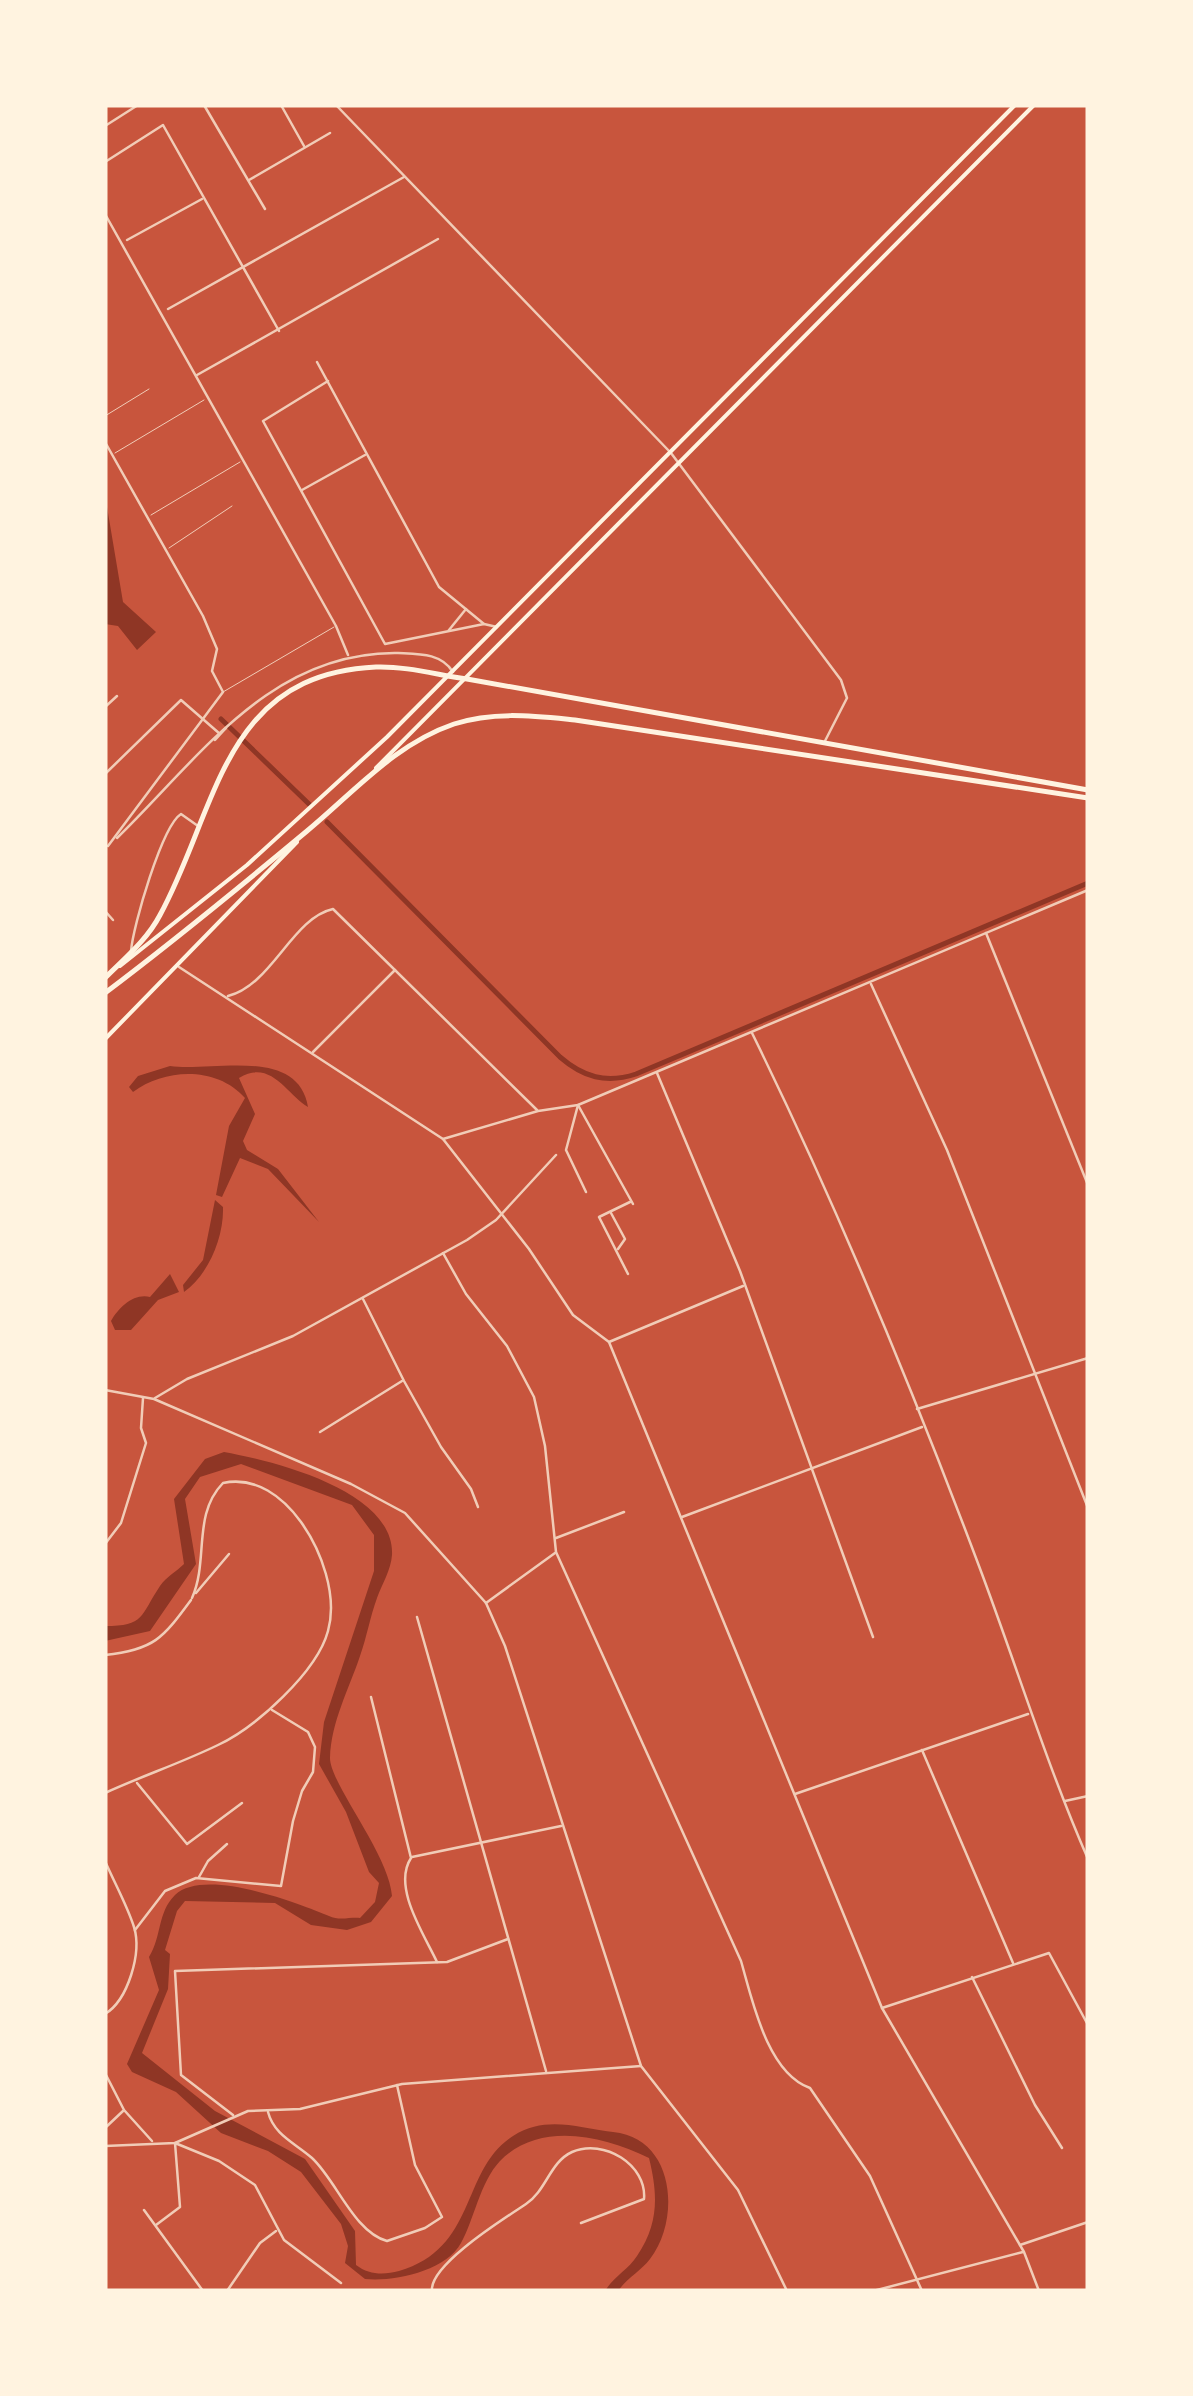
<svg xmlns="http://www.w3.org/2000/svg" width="1193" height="2396" viewBox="0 0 1193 2396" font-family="Barlow,sans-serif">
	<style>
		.water { fill: #8f3625 }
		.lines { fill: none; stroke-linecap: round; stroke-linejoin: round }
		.canal { stroke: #8f3625; stroke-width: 5 }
		.service { stroke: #f1ccb7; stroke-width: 1 }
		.minor { stroke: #f1ccb7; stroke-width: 2.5 }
		.tertiary { stroke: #f1ccb7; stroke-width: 2.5 }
		.secondary { stroke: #fff3e0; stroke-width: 4 }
		.primary { stroke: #fff3e0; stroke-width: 4 }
		.trunk { stroke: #fff3e0; stroke-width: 5 }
	</style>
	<rect width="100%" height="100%" fill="#c8553d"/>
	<g class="water">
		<polygon points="105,495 123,602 156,632 137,650 118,626 105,624"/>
		<path d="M170 1066C212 1072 298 1046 308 1107 287 1095 271 1058 239 1078L255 1114 243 1141 247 1150 278 1169 319 1222 268 1169 240 1158 222 1197 216 1195 229 1126 245 1098C217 1066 165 1068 133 1092L129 1087 138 1076Z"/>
		<path d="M215 1200 223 1207C224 1238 208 1275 184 1292L183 1285 203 1260Z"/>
		<path d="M170 1274 179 1292 158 1300 131 1330H115L111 1321C119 1307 134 1293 150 1297Z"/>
		<path d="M224 1452C274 1461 395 1491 392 1555 391 1570 382 1584 377 1598 370 1617 367 1636 360 1656 349 1689 331 1722 330 1758 330 1784 389 1854 392 1896L371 1922 347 1930 311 1925 275 1903 185 1901 177 1911 165 1950 170 1954 168 1989 142 2053 215 2111 305 2159 355 2231 356 2265C369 2275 384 2275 399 2271 478 2248 460 2170 513 2136 547 2115 577 2128 613 2132 675 2138 681 2219 650 2259 641 2271 627 2278 618 2291H605C614 2276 628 2270 637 2256 659 2223 658 2195 649 2158 602 2135 539 2121 500 2161 480 2182 474 2220 461 2243 446 2271 394 2282 365 2279L345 2263 348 2246 341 2224 301 2172 268 2151 221 2133 176 2092 132 2072 127 2064 159 1990 149 1957C162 1936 157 1913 175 1895 205 1867 298 1903 329 1916 339 1921 350 1917 360 1918L375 1902 379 1883 369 1872 346 1812 319 1764 324 1722 374 1571V1535L352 1505 241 1464 200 1477 185 1499 196 1564 150 1631 105 1641V1626C145 1626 140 1616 160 1586 166 1577 177 1571 184 1564L174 1499 205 1459Z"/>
	</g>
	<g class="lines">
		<g class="canal">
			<polyline points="221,719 310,805"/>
			<path d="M327 822 560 1057C583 1077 606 1084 636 1074L1088 883"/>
		</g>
		<g class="service">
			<polyline points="105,416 149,389"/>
			<polyline points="115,453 204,400"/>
			<polyline points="151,515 240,462"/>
			<polyline points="169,548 232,506"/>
			<polyline points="223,692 334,627"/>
		</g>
		<g class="minor">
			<polyline points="204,105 265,209"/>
			<polyline points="281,105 304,146"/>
			<polyline points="336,105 670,452"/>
			<polyline points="105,126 138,105"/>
			<polyline points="105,162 163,125 279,331"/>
			<polyline points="249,180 330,133"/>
			<polyline points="105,214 336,626 348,655"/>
			<polyline points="127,240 202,199"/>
			<polyline points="168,309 404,177"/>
			<polyline points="317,362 439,587 484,624 497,627"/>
			<polyline points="197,375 438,239"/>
			<polyline points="328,381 263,421 385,644 484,624"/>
			<polyline points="105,442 203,616 217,649 212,671 223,692 108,846"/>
			<polyline points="302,490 365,455"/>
			<polyline points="449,630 466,609"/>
			<polyline points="105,707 117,696"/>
			<polyline points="105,774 181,700 220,734 226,728 215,740"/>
			<path d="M117 838C200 757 271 651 398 653 419 654 441 653 453 672"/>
			<polyline points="105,911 113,920"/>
			<polyline points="986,933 1088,1185"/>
			<path d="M131 951C133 926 162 826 181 814L198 826"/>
			<polyline points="179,967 443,1139 529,1249 573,1315 609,1342 882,2008 1024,2252 1039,2291"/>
			<polyline points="871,984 947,1150 1088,1508"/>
			<path d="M228 996C272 985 292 918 333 909L537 1110"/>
			<path d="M752 1033C837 1206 911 1385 979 1566 1016 1664 1046 1763 1088 1859"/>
			<polyline points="313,1052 395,970"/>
			<polyline points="657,1073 740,1271 873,1637"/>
			<polyline points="578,1105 633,1204"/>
			<polyline points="578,1105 566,1150 586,1192"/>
			<polyline points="443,1139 538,1111 578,1105 1088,890"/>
			<polyline points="611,1213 625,1239 618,1249"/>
			<path d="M443 1253 466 1294 507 1346 534 1397 545 1446 556 1552 741 1961C752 1999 767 2073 810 2088L870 2176 922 2291"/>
			<polyline points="628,1274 599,1217 630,1202"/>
			<polyline points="363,1299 404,1381 441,1447 471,1489 478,1507"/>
			<polyline points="609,1342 743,1286"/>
			<polyline points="105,1390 154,1399 351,1484 405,1513 486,1603 505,1646 641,2066 738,2190 787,2291"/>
			<polyline points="155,1398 187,1379 293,1336 467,1240 496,1220 556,1155"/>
			<polyline points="917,1409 1088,1358"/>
			<polyline points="320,1432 402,1381"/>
			<polyline points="682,1517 922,1427"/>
			<polyline points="556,1538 624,1512"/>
			<polyline points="105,1544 121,1523 146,1443 141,1428 143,1398"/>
			<polyline points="196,1593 229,1554"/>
			<polyline points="486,1603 555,1553"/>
			<polyline points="417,1617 546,2071"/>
			<path d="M105 1655C154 1650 163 1638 191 1600"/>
			<path d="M371 1697 411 1858C392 1887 424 1934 437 1962"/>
			<polyline points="922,1750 1013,1963"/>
			<polyline points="137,1783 187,1844 242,1803"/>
			<path d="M105 1793C142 1776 181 1763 218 1745 256 1727 317 1672 328 1631 338 1595 321 1550 301 1522 283 1497 256 1476 223 1483 192 1515 209 1560 192 1598"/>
			<polyline points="795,1794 1028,1714"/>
			<polyline points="1065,1801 1088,1796"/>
			<polyline points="412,1857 561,1826"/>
			<path d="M105 1861C114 1882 127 1905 134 1927 142 1953 128 2000 105 2014"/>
			<polyline points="199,1877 208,1861 227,1844"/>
			<polyline points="135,1930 165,1891 196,1878 281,1886 293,1821 302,1791 313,1772 315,1747 308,1732 272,1710"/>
			<polyline points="972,1977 1035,2105 1062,2148"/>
			<polyline points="882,2008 1049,1953 1088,2025"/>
			<polyline points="105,2073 124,2110 152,2141"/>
			<path d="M268 2112C274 2135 295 2143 312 2158 336 2180 354 2232 387 2241L425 2228 442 2217 415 2165 397 2085"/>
			<polyline points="233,2115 181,2075 175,1971 447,1962 508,1939"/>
			<polyline points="105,2128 123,2111"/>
			<polyline points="105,2146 175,2143 248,2111 300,2109 402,2084 641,2066"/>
			<polyline points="144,2210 203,2291"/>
			<polyline points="156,2225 180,2207 175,2143 219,2161 255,2185 284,2240 341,2283"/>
			<polyline points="1020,2245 1088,2222"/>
			<polyline points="227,2291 260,2243 276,2231"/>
			<path d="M432 2291C429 2265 505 2218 526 2204 546 2191 550 2162 572 2152 604 2138 647 2165 644 2199L581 2223"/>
			<polyline points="873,2291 1023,2252"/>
		</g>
		<polyline class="tertiary" points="671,453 841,680 847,698 825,741"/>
		<polyline class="secondary" points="105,1039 297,842"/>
		<g class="primary">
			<polyline points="376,768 1034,105"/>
			<polyline points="120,966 247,865 387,737 1015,105"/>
		</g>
		<g class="trunk">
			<path d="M105 978C125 958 147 940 160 915 218 809 222 674 376 667 406 666 438 675 467 679L1088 790"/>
			<path d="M105 993C174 941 241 886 307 831 354 792 395 744 454 724 494 711 534 716 575 720L1088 798"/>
		</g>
	</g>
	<rect width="1193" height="2396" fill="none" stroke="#fff3e0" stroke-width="215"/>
</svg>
